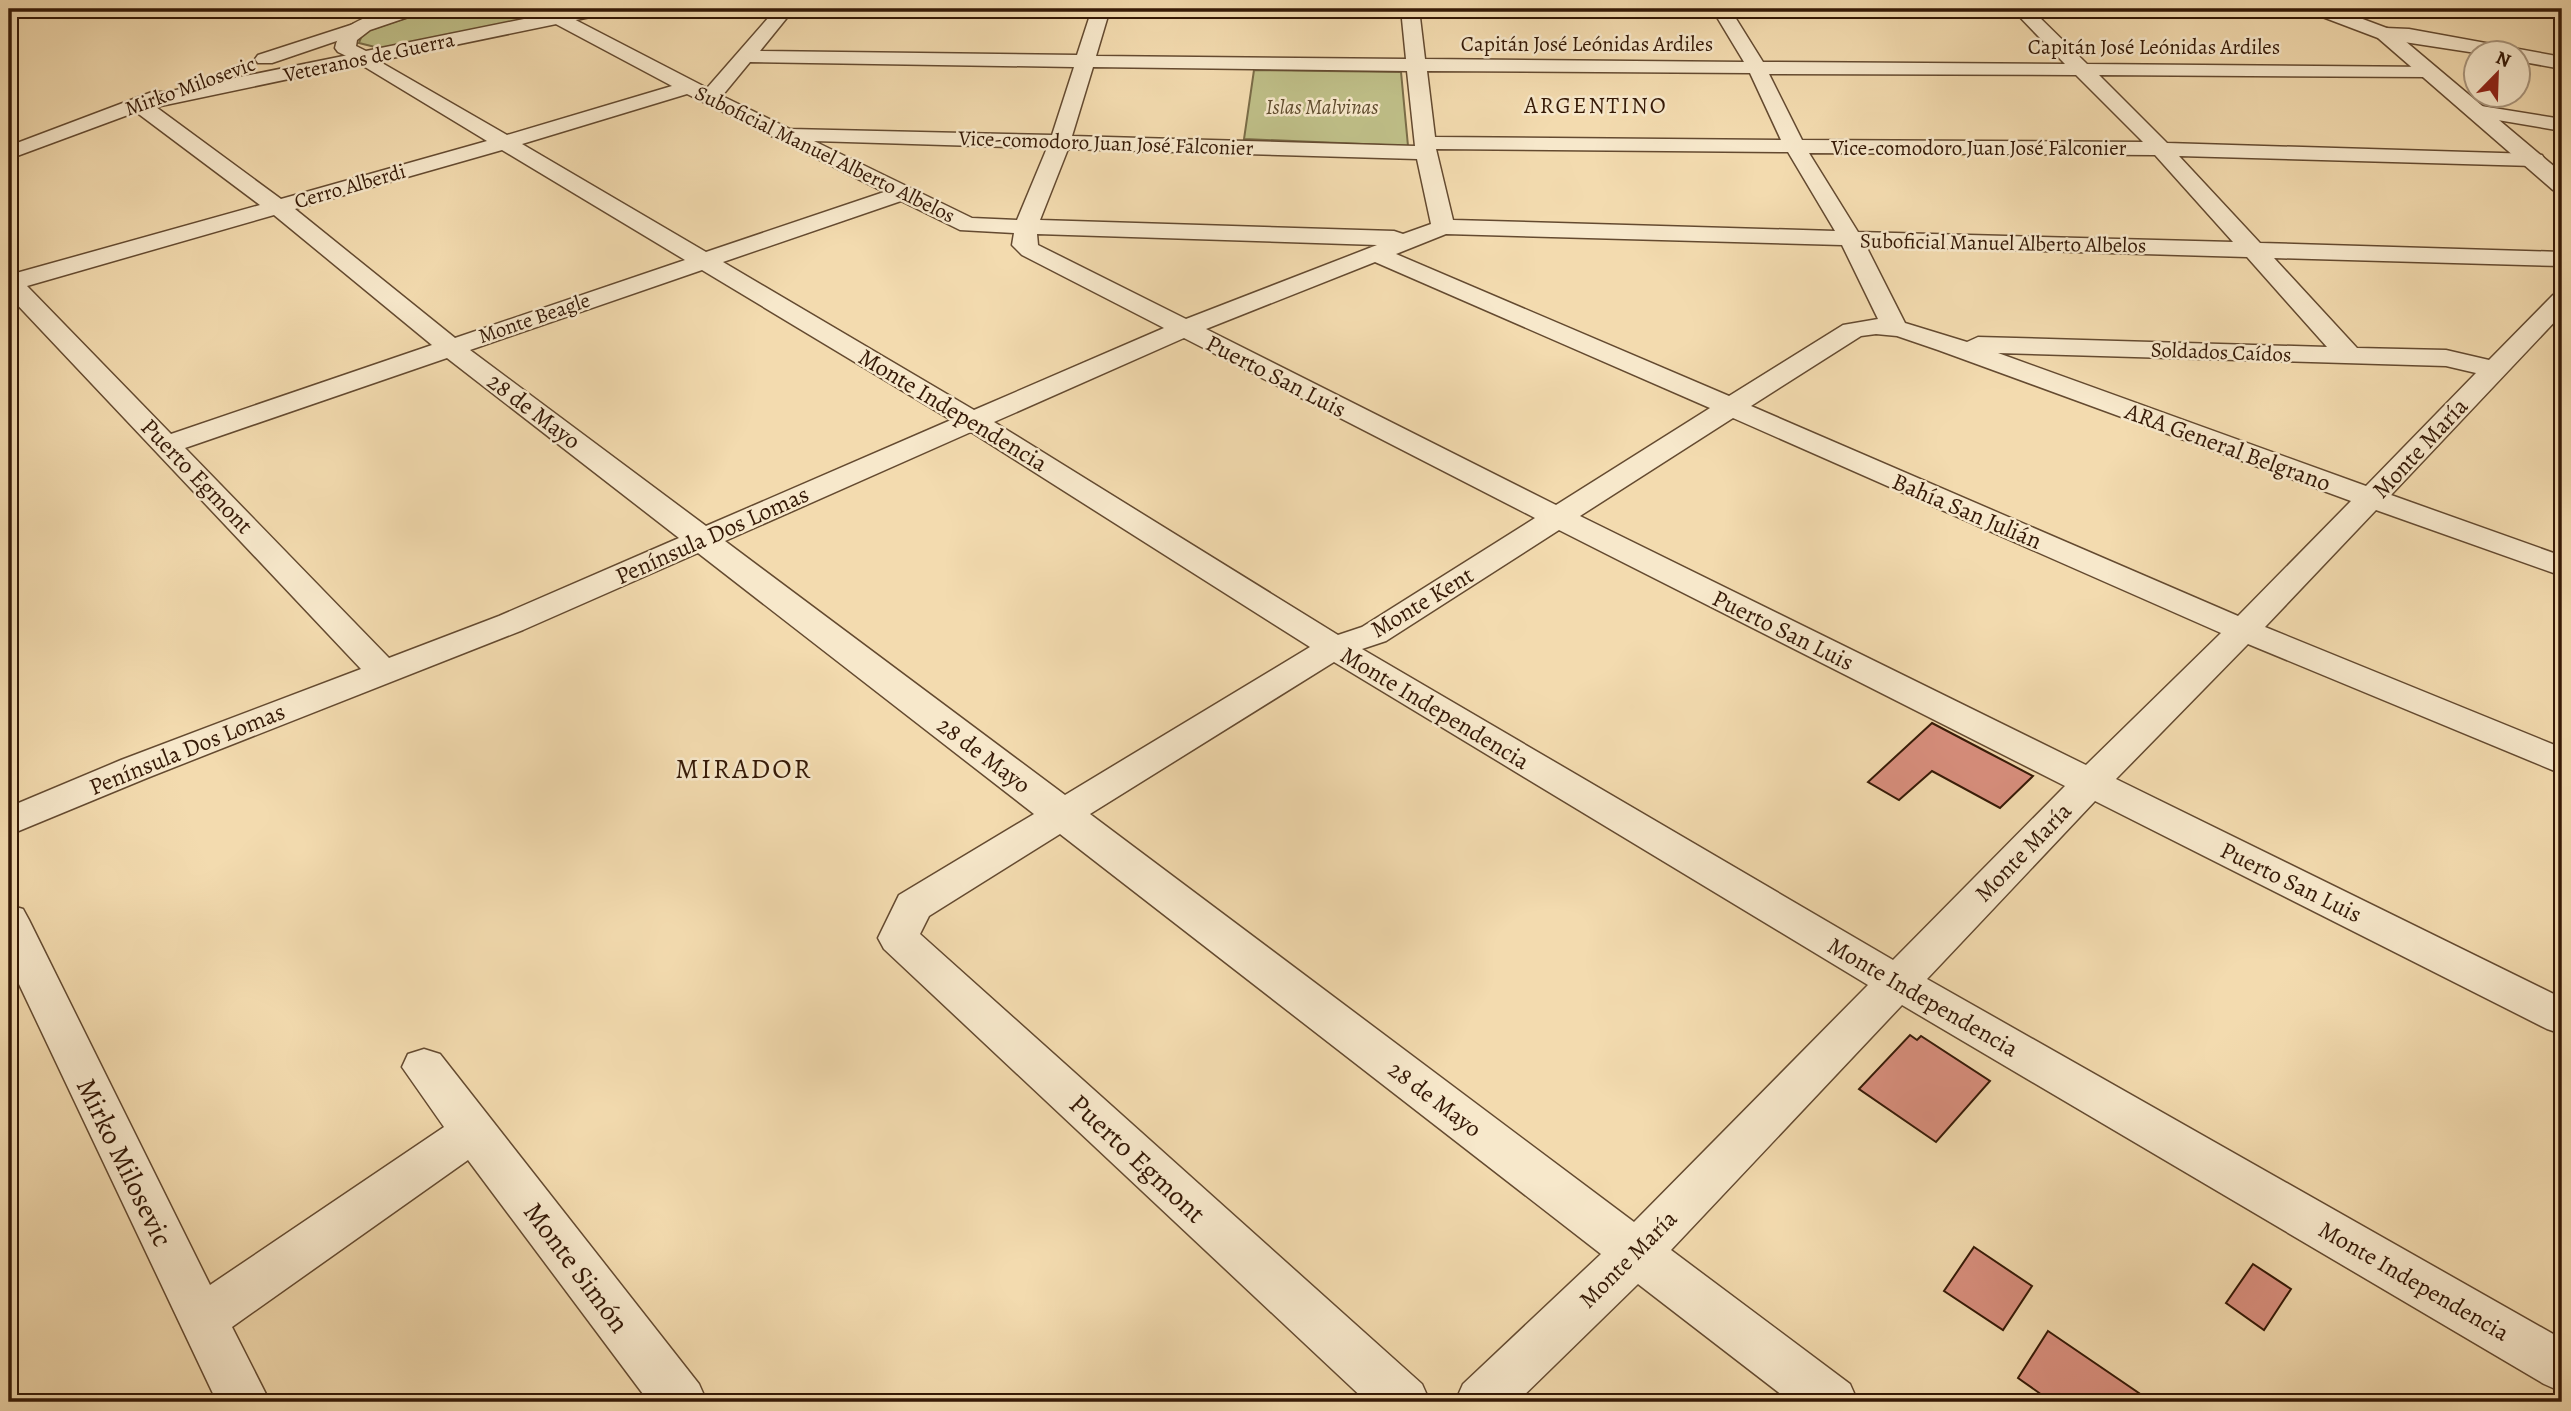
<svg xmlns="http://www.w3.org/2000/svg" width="2571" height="1411" viewBox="0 0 2571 1411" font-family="Alegreya,serif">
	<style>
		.green { fill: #bfbf88; stroke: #7a6c47; stroke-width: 2 }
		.building { fill: #d98f7e; stroke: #351906; stroke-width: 2 }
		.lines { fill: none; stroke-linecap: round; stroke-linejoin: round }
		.minor-casing { stroke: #644a30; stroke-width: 3 }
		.tertiary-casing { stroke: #644a30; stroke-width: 3 }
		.minor { fill: #f7e8cb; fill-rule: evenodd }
		.tertiary { fill: #f7e8cb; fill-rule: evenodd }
		.labels { text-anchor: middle; stroke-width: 5; stroke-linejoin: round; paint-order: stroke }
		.far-street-label { font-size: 21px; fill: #351906; stroke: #f7e8cb }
		.far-park-label { font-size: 21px; font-style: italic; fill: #5e4b2d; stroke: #f7e8cb }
		.far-quarter-label { font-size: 23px; letter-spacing: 2px; fill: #351906; stroke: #f7e8cb }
		.street-label { font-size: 24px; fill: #351906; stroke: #f7e8cb }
		.quarter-label { font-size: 28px; letter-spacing: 2px; fill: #351906; stroke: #f7e8cb }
		.near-street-label { font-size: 28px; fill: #351906; stroke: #f7e8cb }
	</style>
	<rect width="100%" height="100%" fill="#f3dbaf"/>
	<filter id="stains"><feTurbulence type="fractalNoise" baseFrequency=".00286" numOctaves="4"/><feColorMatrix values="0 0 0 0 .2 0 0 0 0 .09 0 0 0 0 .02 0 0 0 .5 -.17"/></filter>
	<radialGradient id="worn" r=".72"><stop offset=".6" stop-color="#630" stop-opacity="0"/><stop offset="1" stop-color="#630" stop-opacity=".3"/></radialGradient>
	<g class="green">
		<polygon points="433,9 547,9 547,11 542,16 383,49 359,43 362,35 370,30"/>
		<polygon points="1254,70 1401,72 1408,146 1244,139"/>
	</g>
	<g class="building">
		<polygon points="1932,723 1989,753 2033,776 2000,808 1932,771 1899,800 1868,782"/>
		<polygon points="1910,1035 1917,1040 1921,1036 1990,1081 1936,1142 1859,1089"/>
		<polygon points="1974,1247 2032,1286 2003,1330 1944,1291"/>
		<polygon points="2253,1264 2291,1289 2264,1330 2226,1303"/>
		<polygon points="2048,1331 2152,1402 2052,1402 2018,1378"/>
	</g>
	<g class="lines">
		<defs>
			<g id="minor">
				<path d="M776 9H794L760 51 1077 55 1092 9H1110L1096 56 1406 59 1401 9H1419L1425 59 1744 62 1712 9H1730L1763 62 2065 64 2012 9H2031L2087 64 2435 67 2438 71 2428 77 2099 75 2167 143 2534 154 2542 155 2545 160 2542 165 2534 166 2179 156 2260 243 2562 252V266L2274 258 2357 348 2446 350 2489 360 2553 295 2562 293V314L2391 495 2562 556V576L2376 510 2265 627 2562 748V774L2248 644 2116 779 2562 998V1034L2547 1029 2095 801 1927 979 2562 1339V1392L2544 1384 1902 1005 1671 1250 1850 1384 1858 1402H1791L1638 1284 1517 1402H1455L1463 1384 1601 1254 1060 834 929 916 920 934 1422 1384 1430 1402H1367L884 949 878 938 899 895 1034 814 698 553 523 630 147 778 9 835V807L121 760 361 669 9 296V275L260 205 136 112 9 159V146L152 92H166L363 52 507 135 672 86 552 22 549 18 552 14H564L707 88ZM750 62 1074 67 1052 135 790 129 722 96ZM360 64 487 141 281 199 156 107ZM1093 67 1407 71 1415 146 1072 136ZM1427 71 1750 73 1781 140 1435 137ZM1769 74 2076 75 2143 142 1802 140ZM687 94 884 192 706 252 522 144ZM814 141 1047 148 1017 220 972 218ZM1068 149 1417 159 1431 224 1403 234 1394 231 1040 220ZM1436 149 1788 152 1835 231 1453 220ZM502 150 685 260 455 338 295 209ZM1809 153 2155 155 2233 242 1858 232ZM901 201 960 230 1014 233 1012 245 1022 255 1164 328 974 410 723 262ZM274 215 432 345 171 434 27 286ZM1037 234 1377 245 1186 319 1038 245ZM1446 234 1842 245 1878 319 1843 325 1729 396 1396 254ZM1866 246 2247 257 2327 347 1978 337 1967 342 1905 323ZM1375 262 1710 408 1556 505 1206 329ZM702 270 951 420 706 526 470 350ZM1876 334 1897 336 1938 350 2351 501 2238 616 1751 406 1861 336ZM1184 338 1535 518 1362 627 1338 635 994 422ZM1998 353 2446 366 2476 373 2366 486ZM447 358 679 538 499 616 389 658 185 448ZM1733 418 2221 633 2086 765 1580 516ZM971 432 1310 647 1065 795 725 541ZM1559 530 2065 786 1893 960 1362 649 1386 641ZM1334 662 1868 985 1634 1222 1090 814Z"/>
				<polygon points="363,21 372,26 369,30 272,63 258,63 255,59 258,55"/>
				<polygon points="2385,28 2409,29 2562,57 2562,69 2518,61 2518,52 2476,53 2378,38 2376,34 2378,30"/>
				<polygon points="2475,105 2562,119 2562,131 2468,115 2465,111 2468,107"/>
				<polygon points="9,905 23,909 29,920 210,1285 444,1127 402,1067 408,1054 424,1049 440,1054 699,1384 707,1402 649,1402 468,1160 232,1327 270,1402 217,1402 9,963"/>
			</g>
			<g id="tertiary">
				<path d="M394 9H423L420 13 370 30 357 40 356 46 366 51 573 9H610L600 15 363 64 338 52 335 48C340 21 372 16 394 9Z"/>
				<polygon points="2309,9 2336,9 2392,30 2562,173 2562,192 2553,190 2378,38 2312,13"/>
			</g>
		</defs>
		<use href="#minor" class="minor-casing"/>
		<use href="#tertiary" class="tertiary-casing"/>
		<use href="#minor" class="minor"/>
		<use href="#tertiary" class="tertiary"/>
	</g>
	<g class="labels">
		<g class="far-street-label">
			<text x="1587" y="51">Capitán José Leónidas Ardiles</text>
			<text x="2154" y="54">Capitán José Leónidas Ardiles</text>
			<text transform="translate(369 57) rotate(-12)" y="7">Veteranos de Guerra</text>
			<text transform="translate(190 86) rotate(-20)" y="7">Mirko Milosevic</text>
			<text transform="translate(1106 143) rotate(2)" y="7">Vice-comodoro Juan José Falconier</text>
			<text x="1979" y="155">Vice-comodoro Juan José Falconier</text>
			<text transform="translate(825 154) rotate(26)" y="7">Suboficial Manuel Alberto Albelos</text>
			<text transform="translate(350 186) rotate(-16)" y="7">Cerro Alberdi</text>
			<text transform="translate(2003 243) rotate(1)" y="7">Suboficial Manuel Alberto Albelos</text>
			<text transform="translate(534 318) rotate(-19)" y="7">Monte Beagle</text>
			<text transform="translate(2221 352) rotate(2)" y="7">Soldados Caídos</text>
		</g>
		<g class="far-park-label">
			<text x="1322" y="114">Islas Malvinas</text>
		</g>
		<g class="far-quarter-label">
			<text x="1596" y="113">ARGENTINO</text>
		</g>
		<g class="street-label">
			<text transform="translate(1276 376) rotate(27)" y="8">Puerto San Luis</text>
			<text transform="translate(953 410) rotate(31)" y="8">Monte Independencia</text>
			<text transform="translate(534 411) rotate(37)" y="8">28 de Mayo</text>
			<text transform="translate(2228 447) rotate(20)" y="8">ARA General Belgrano</text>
			<text transform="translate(2420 448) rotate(-47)" y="8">Monte María</text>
			<text transform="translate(197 476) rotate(46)" y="8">Puerto Egmont</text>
			<text transform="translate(1967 511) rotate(23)" y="8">Bahía San Julián</text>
			<text transform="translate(712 535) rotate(-24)" y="8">Península Dos Lomas</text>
			<text transform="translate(1422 602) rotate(-31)" y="8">Monte Kent</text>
			<text transform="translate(1783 630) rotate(26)" y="8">Puerto San Luis</text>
			<text transform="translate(1435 708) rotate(31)" y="8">Monte Independencia</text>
			<text transform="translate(187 749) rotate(-22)" y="8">Península Dos Lomas</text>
			<text transform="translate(984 755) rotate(37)" y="8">28 de Mayo</text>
			<text transform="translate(2023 852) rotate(-46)" y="8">Monte María</text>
			<text transform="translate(2291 882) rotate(26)" y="8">Puerto San Luis</text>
			<text transform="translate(1923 997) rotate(30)" y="8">Monte Independencia</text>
			<text transform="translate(1435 1099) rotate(37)" y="8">28 de Mayo</text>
			<text transform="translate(1628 1259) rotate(-45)" y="8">Monte María</text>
			<text transform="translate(2414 1281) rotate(30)" y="8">Monte Independencia</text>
		</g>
		<g class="quarter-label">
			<text x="744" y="778">MIRADOR</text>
		</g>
		<g class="near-street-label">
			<text transform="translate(1138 1158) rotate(43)" y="10">Puerto Egmont</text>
			<text transform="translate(125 1162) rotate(64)" y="10">Mirko Milosevic</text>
			<text transform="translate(577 1267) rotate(53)" y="10">Monte Simón</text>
		</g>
	</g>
	<rect width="2571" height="1411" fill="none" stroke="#f3dbaf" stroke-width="35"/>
	<rect x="10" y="10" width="2550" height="1390" fill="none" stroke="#351906" stroke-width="3.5"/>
	<rect x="18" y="18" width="2536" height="1376" fill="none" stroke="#351906" stroke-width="2"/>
	<g transform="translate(2497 74) rotate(23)"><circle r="33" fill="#f7e8cb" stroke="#a9957c" stroke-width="2"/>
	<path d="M0-5L12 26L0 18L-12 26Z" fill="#8f2418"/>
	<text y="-10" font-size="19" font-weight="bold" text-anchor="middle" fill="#351906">N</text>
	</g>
	<rect width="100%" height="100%" filter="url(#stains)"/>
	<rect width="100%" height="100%" fill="url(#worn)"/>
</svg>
